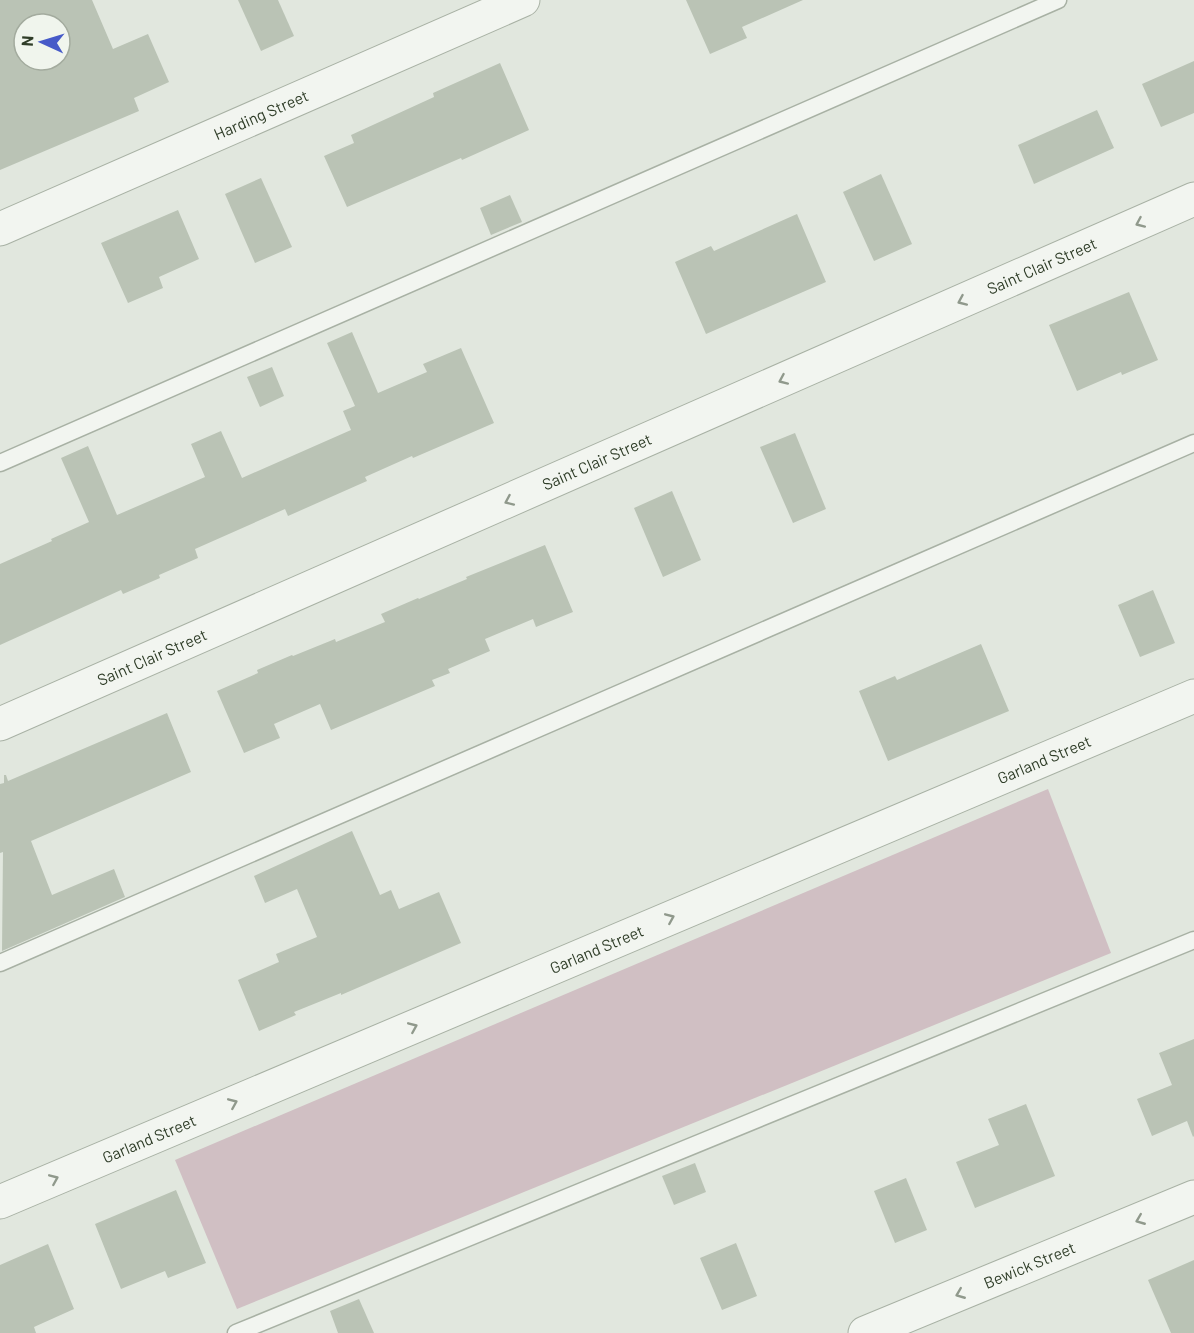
<svg xmlns="http://www.w3.org/2000/svg" width="1194" height="1333" viewBox="0 0 1194 1333" font-family="Barlow,sans-serif">
	<style>
		.green { fill: #d0bfc3 }
		.building { fill: #bac3b5; fill-rule: evenodd }
		.lines { fill: none; stroke-linecap: round; stroke-linejoin: round }
		.service-casing { stroke: #a8b1a4; stroke-width: 19 }
		.minor-casing { stroke: #a8b1a4; stroke-width: 35 }
		.service { stroke: #f2f5f0; stroke-width: 16 }
		.minor { stroke: #f2f5f0; stroke-width: 33 }
		.oneway { stroke: #90998c }
		.labels { text-anchor: middle; stroke-width: 5; stroke-linejoin: round; paint-order: stroke }
		.street-label { font-size: 16px; fill: #2f3d28; stroke: #f0f5ed }
	</style>
	<rect width="100%" height="100%" fill="#e1e7de"/>
	<polygon class="green" points="1048,789 1111,953 237,1309 175,1160"/>
	<g class="building">
		<path d="M0 0H92L113 49 148 34 169 82 134 98 139 111 0 170ZM24 24H60V60H24Z"/>
		<polygon points="238,0 278,0 294,36 261,51"/>
		<polygon points="686,0 803,0 742,27 747,38 710,54"/>
		<polygon points="1194,61 1194,113 1161,127 1142,84"/>
		<polygon points="500,63 529,130 462,160 461,158 347,207 324,156 354,143 351,135 434,97 433,93"/>
		<polygon points="1097,110 1114,148 1034,184 1018,145"/>
		<polygon points="881,174 912,244 874,261 843,192"/>
		<polygon points="261,178 292,247 255,263 225,194"/>
		<polygon points="510,195 522,222 491,235 480,208"/>
		<polygon points="178,210 199,259 159,277 163,288 128,303 101,243"/>
		<polygon points="797,214 826,282 706,334 675,262 711,246 714,251"/>
		<polygon points="1129,292 1158,360 1122,375 1121,372 1077,391 1049,325"/>
		<polygon points="352,332 378,393 427,372 423,364 461,348 494,423 413,458 412,456 365,477 367,481 288,516 285,509 195,549 198,558 159,575 160,578 123,594 121,590 0,645 0,564 52,541 51,539 89,522 61,458 88,446 117,515 205,477 191,444 221,431 242,478 351,430 343,411 355,406 327,343"/>
		<polygon points="272,367 284,396 260,407 247,377"/>
		<polygon points="795,433 826,509 793,523 760,447"/>
		<polygon points="672,491 701,560 663,577 634,508"/>
		<polygon points="545,545 573,612 536,627 533,619 485,639 490,651 448,669 450,673 432,680 435,686 331,730 320,704 274,724 280,738 244,753 217,691 258,673 257,670 292,655 293,656 335,639 336,642 385,622 381,614 418,598 419,599 467,579 466,577"/>
		<polygon points="1153,590 1175,643 1140,657 1118,605"/>
		<polygon points="981,644 1009,711 888,761 859,691 895,676 897,680"/>
		<polygon points="167,713 191,772 31,841 52,895 114,869 125,897 2,951 3,852 0,853 0,784 4,783 4,775 6,775 8,781"/>
		<polygon points="352,831 380,895 391,890 399,909 439,892 461,943 341,995 341,993 294,1012 296,1015 259,1031 238,980 279,962 276,954 317,937 297,889 265,903 254,876"/>
		<polygon points="1194,1039 1194,1136 1193,1137 1187,1121 1152,1136 1137,1099 1172,1085 1159,1053"/>
		<polygon points="1026,1104 1055,1176 975,1208 956,1162 999,1145 988,1119"/>
		<polygon points="695,1163 706,1192 674,1205 662,1176"/>
		<polygon points="906,1178 927,1230 895,1243 874,1191"/>
		<polygon points="176,1190 206,1263 168,1278 165,1271 121,1289 95,1224"/>
		<polygon points="736,1243 757,1296 722,1310 700,1258"/>
		<polygon points="48,1244 74,1309 34,1327 36,1333 0,1333 0,1265"/>
		<polygon points="1194,1260 1194,1333 1171,1333 1148,1280"/>
		<polygon points="359,1299 374,1333 338,1333 330,1311"/>
	</g>
	<g class="lines">
		<defs>
			<g id="service">
				<polyline points="0,463 1058,0"/>
				<polyline points="0,963 1194,443"/>
				<polyline points="236,1333 1194,940"/>
			</g>
			<g id="minor">
				<path id="s1" d="M0 229 523 0"/>
				<path id="s2" d="M0 724 1194 199"/>
				<path id="s3" d="M0 1202 1194 696"/>
				<path id="s4" d="M865 1333 1194 1197"/>
			</g>
		</defs>
		<use href="#service" class="service-casing"/>
		<use href="#minor" class="minor-casing"/>
		<use href="#service" class="service"/>
		<use href="#minor" class="minor"/>
	</g>
	<defs><path id="oneway-chevron" d="M-2-3.5L2.5 0L-2 3.5" fill="none" stroke-width="1.6" stroke-linecap="round" stroke-linejoin="round" transform="scale(1.5)"/></defs>
	<g class="oneway">
		<use href="#oneway-chevron" transform="translate(1140 223) rotate(156)"/>
		<use href="#oneway-chevron" transform="translate(962 301) rotate(156)"/>
		<use href="#oneway-chevron" transform="translate(783 380) rotate(156)"/>
		<use href="#oneway-chevron" transform="translate(509 501) rotate(156)"/>
		<use href="#oneway-chevron" transform="translate(670 918) rotate(-23)"/>
		<use href="#oneway-chevron" transform="translate(413 1027) rotate(-23)"/>
		<use href="#oneway-chevron" transform="translate(233 1103) rotate(-23)"/>
		<use href="#oneway-chevron" transform="translate(54 1179) rotate(-23)"/>
		<use href="#oneway-chevron" transform="translate(1140 1220) rotate(158)"/>
		<use href="#oneway-chevron" transform="translate(960 1294) rotate(158)"/>
	</g>
	<g class="labels">
		<g class="street-label">
			<text dy="6" stroke="none"><textPath href="#s1" startOffset="285">Harding Street</textPath></text>
			<text dy="6" stroke="none"><textPath href="#s2" startOffset="1138">Saint Clair Street</textPath></text>
			<text dy="6" stroke="none"><textPath href="#s2" startOffset="652">Saint Clair Street</textPath></text>
			<text dy="6" stroke="none"><textPath href="#s2" startOffset="166">Saint Clair Street</textPath></text>
			<text dy="6" stroke="none"><textPath href="#s3" startOffset="1134">Garland Street</textPath></text>
			<text dy="6" stroke="none"><textPath href="#s3" startOffset="648">Garland Street</textPath></text>
			<text dy="6" stroke="none"><textPath href="#s3" startOffset="162">Garland Street</textPath></text>
			<text dy="6" stroke="none"><textPath href="#s4" startOffset="178">Bewick Street</textPath></text>
		</g>
	</g>
	<g transform="translate(42 42) rotate(274)"><circle r="28" fill="#f0f5ed" stroke="#a3ab9e" stroke-width="1.5"/>
	<path d="M0-4.5L10 22L0 15L-10 22Z" fill="#465ac8"/>
	<text y="-9" font-size="16" font-weight="bold" text-anchor="middle" fill="#2f3d28">N</text>
	</g>
</svg>
